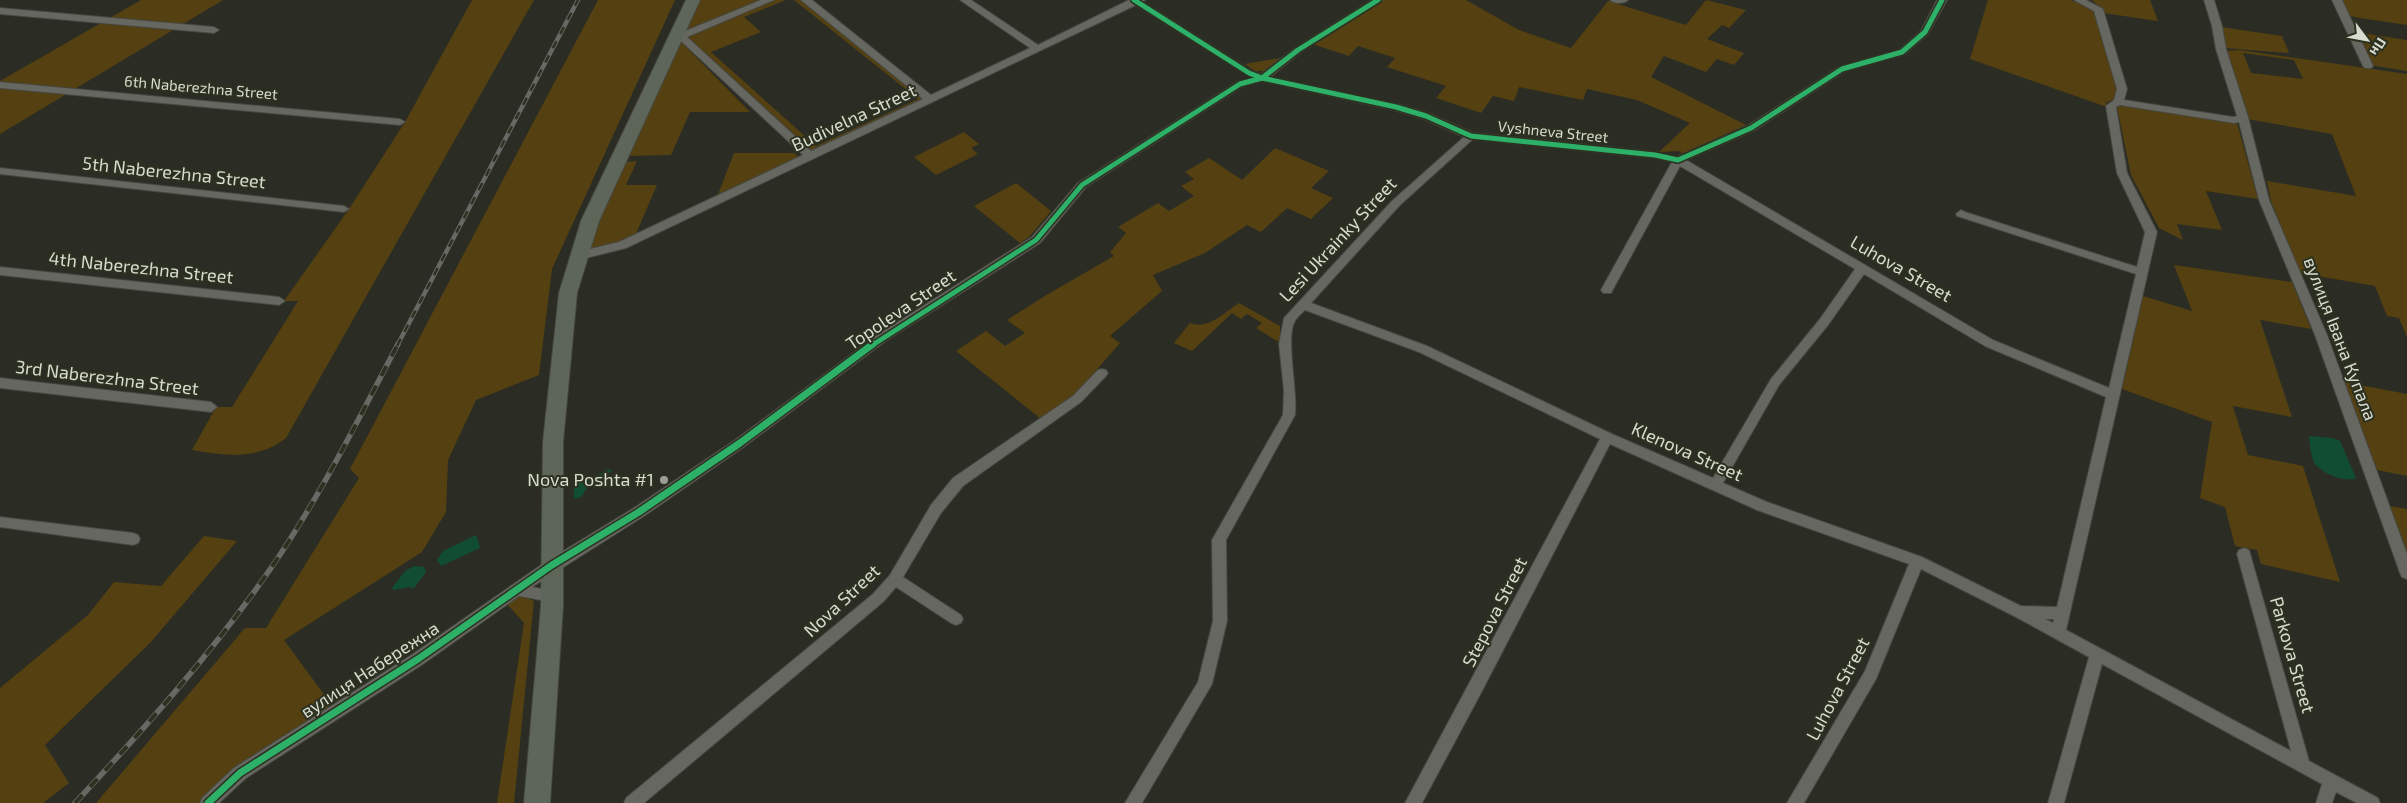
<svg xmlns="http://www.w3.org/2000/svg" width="2407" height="803" viewBox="0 0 2407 803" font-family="'Exo 2',sans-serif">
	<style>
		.green { fill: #544010; fill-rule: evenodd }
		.water { fill: #114d33 }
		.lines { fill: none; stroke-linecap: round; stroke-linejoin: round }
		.street-casing { stroke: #464840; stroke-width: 2 }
		.primary-casing { stroke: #464840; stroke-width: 2 }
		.street { fill: #656760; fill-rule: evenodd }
		.primary { fill: #5e6559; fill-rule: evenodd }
		.rail-far1-casing { stroke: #676964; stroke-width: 4.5 }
		.rail-casing { stroke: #676964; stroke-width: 5.5 }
		.rail-far1 { stroke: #2c3120; stroke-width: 2.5; stroke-dasharray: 8; stroke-linecap: butt }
		.rail { stroke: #2c3120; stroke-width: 4; stroke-dasharray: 11; stroke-linecap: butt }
		.cycleway-far1-casing { stroke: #2c3120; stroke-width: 8 }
		.cycleway-casing { stroke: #2c3120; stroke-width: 10 }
		.cycleway-far1 { stroke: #2db169; stroke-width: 5 }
		.cycleway { stroke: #2db169; stroke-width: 7 }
		.poi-dot { fill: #9b9e94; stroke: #2c3120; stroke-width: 2 }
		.labels { text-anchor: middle; stroke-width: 4; stroke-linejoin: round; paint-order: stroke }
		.far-street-label { font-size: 15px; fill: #d7dbd0; stroke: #2c3120 }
		.street-label { font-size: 18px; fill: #d7dbd0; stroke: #2c3120 }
		.poi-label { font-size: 18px; fill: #d7dbd0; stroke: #2c3120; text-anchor: end }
	</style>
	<rect width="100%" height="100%" fill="#2b2d24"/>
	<g class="green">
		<polygon points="141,0 223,0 0,134 0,81"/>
		<path d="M472 0H534L286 438C259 460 224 456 192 450L216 407H232L298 301H284L349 209 405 122Z"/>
		<polygon points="598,0 675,0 552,269 539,375 476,400 448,460 446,512 422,552 284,640 334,708 200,803 96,803 245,628 266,628 359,478 350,469"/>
		<polygon points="697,0 765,0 681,34"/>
		<polygon points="773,0 786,0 744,17 761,32 711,52 816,146 918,99 794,0 802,0 926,100 813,153 686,36"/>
		<polygon points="1384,0 1466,0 1519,30 1571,48 1608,1 1686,25 1706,0 1746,10 1729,28 1722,25 1707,39 1744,53 1734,65 1717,59 1706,72 1664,56 1651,77 1746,125 1681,154 1680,151 1659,152 1690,123 1637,100 1587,89 1583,100 1519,87 1514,101 1493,96 1481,113 1436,98 1446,86 1387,67 1395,58 1358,46 1349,56 1312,44"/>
		<polygon points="1988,0 2070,0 2094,9 2117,88 2114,99 2106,103 2107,107 1970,59"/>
		<polygon points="2092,0 2150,0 2158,21 2103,13 2102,9"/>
		<polygon points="2340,0 2407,0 2407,25 2347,16"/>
		<polygon points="2221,27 2282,36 2289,53 2224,48"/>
		<polygon points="2355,32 2407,40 2407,71 2370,65"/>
		<polygon points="676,43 682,43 750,112 690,112 671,155 627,156"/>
		<path d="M2240 50 2407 74V337L2399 318 2387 316 2375 286 2300 273 2271 201 2267 181 2356 196 2332 134 2247 119 2225 51ZM2243 53 2294 60 2303 79 2251 73Z"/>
		<polygon points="1280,58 1266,71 1255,71 1245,64"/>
		<polygon points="2122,104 2237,123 2258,199 2206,191 2222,230 2177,224 2183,240 2159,228 2131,175 2117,107"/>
		<polygon points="964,132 979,144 971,148 978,154 936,175 914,157"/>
		<polygon points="1275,148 1329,171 1311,188 1333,198 1311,219 1287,208 1261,232 1247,225 1205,253 1153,275 1162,291 1110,336 1120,343 1073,397 1041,419 956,351 986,331 1005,346 1025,333 1007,320 1048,294 1114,256 1110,252 1126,233 1118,227 1158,203 1169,211 1194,196 1181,186 1194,179 1185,172 1209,158 1242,180"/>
		<polygon points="734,153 794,153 800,158 717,197"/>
		<polygon points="637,161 626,185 657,185 635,236 621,242 586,250 625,162"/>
		<polygon points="1016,183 1051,211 1029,237 1020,243 974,206"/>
		<polygon points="2174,265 2292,282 2311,329 2260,320 2292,417 2233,406 2248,455 2303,466 2340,582 2261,564 2257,550 2235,546 2225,507 2200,498 2212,422 2122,389 2143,296 2192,311"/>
		<path d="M1239 303 1280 326V343L1256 328 1262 323 1247 314 1241 319 1232 313 1192 351 1174 343 1190 323C1208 330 1224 313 1239 303Z"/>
		<polygon points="2344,382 2407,394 2407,476 2377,470"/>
		<polygon points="2390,506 2407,509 2407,553"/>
		<polygon points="204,536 237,541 150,643 45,745 69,783 43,803 0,803 0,688 88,615 114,582 161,586"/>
		<polygon points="522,596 534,601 514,803 497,803 524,623 505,602"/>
	</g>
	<g class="water">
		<path d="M2309 436 2333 438 2340 441 2356 478C2346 483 2323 474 2315 464 2311 458 2310 444 2309 436Z"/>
		<polygon points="610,469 612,471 590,484 581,497 574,499 574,486"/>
		<polygon points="476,535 480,547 478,549 441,566 437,560 443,551"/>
		<polygon points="414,566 424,567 426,572 413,589 410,587 394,590 392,588 405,571"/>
	</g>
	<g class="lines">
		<defs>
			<g id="street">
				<path d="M761 0H774L687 37 811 151 923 99 801 0H812L931 95 1030 48 960 0H971L1038 45 1129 0H1145L1143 2 1252 71 1261 74 1295 48 1372 0H1383L1301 52 1270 77 1400 105 1430 114 1473 133 1655 152 1677 157 1747 126 1839 67 1899 50 1921 31 1937 0H1947L1928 34 1905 54 1845 71 1755 130 1686 160 1993 340 2109 388 2136 274 1957 216 1956 214 1961 210 1965 212 2137 267 2145 232 2117 173 2106 106 2114 100 2117 89 2094 11 2074 0H2086L2103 9 2127 89 2124 100 2233 117 2237 116 2216 49 2212 26 2204 0H2214L2222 26 2226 49 2248 117 2269 200 2327 335 2407 554V579L2402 577 2400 573 2315 335 2259 200 2239 122 2234 123 2120 105 2116 107 2127 173 2157 232 2066 630 2291 751 2237 554 2239 550 2244 548 2249 550 2309 761 2378 798 2380 803H2357L2336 792 2332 803H2316L2322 784 2102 664 2064 803H2048L2089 657 2016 617 1921 569 1876 679 1804 803H1787L1865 671 1909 564 1757 510 1610 444 1482 691 1422 803H1405L1600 439 1419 352 1305 310C1302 313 1297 317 1295 321 1285 336 1298 393 1295 415L1226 540 1227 621 1212 684 1142 803H1125L1198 682 1213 621 1212 540 1283 415 1284 391 1279 344 1284 318 1392 201 1464 137 1422 118 1394 110 1262 81 1243 86 1086 187 1040 243 887 340 745 446 644 516 532 587 557 592 559 596 557 600 552 602 519 596 423 664 246 778 219 803H200L202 798 234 768 413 654 547 561 634 508 735 440 879 334 1032 237 1078 183 1237 82 1252 78 1136 5 626 248 578 260 574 259 572 256 574 253 619 242 803 155 681 41 676 44 671 41 678 34ZM1473 139 1655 158 1672 162 1601 290 1603 293H1611L1680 166 1855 269 1820 319 1771 379 1713 478 1612 434 1427 346 1311 303 1400 205ZM1864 274 1985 346 2106 397 2057 607 2021 606 1922 557 1767 502 1723 483 1779 385 1828 325ZM2045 619H2054L2053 623Z"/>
				<path d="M1610 0H1628C1624 4 1614 4 1610 0Z"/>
				<polygon points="2332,0 2342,0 2373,66 2371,68 2365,68 2363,66"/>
				<polygon points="0,8 214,27 219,30 214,33 0,14"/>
				<polygon points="0,82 400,119 405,122 400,125 0,88"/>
				<polygon points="0,168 344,206 349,209 344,212 0,174"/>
				<polygon points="0,267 279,297 285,301 279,305 0,275"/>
				<polygon points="1102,369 1106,370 1108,373 1106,376 1081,402 963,486 941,513 903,577 961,615 963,619 961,623 956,625 951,623 896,587 883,602 644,803 624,803 626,798 873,594 890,575 931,505 953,478 1073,396 1098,370"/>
				<polygon points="0,378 211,402 217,407 211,412 0,388"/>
				<polygon points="0,517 133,533 138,535 140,539 138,543 133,545 0,527"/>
			</g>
			<polygon id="primary" points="686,0 700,0 599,221 577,293 563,442 563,606 550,803 524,803 541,606 543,442 559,293 581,221"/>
		</defs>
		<use href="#street" class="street-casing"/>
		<use href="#primary" class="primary-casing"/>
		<use href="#street" class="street"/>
		<use href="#primary" class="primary"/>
		<defs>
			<polyline id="rail-far1" points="397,346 578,0"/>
			<path id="rail" d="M75 803C145 728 213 652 271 568 320 497 358 420 398 344"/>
		</defs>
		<use href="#rail-far1" class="rail-far1-casing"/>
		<use href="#rail" class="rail-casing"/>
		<use href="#rail-far1" class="rail-far1"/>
		<use href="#rail" class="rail"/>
		<defs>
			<g id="cycleway-far1">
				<polyline points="1134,0 1249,73 1262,78 1396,107 1426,116 1471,136 1655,155 1678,160 1751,128 1842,69 1902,52 1925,32 1942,0"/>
				<polyline points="871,346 1036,240 1082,185 1240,84 1262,78 1298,50 1378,0"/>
			</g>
			<polyline id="cycleway" points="208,803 240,773 418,659 552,565 639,512 740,443 873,344"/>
		</defs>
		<use href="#cycleway-far1" class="cycleway-far1-casing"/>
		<use href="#cycleway" class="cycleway-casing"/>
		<use href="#cycleway-far1" class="cycleway-far1"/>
		<use href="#cycleway" class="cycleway"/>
	</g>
	<circle class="poi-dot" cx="664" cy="480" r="5"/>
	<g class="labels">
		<g class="far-street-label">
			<text transform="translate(201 88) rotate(5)" y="5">6th Naberezhna Street</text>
			<text transform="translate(1553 132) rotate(6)" y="5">Vyshneva Street</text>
		</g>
		<g class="street-label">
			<text transform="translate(854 118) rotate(-25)" y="6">Budivelna Street</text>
			<text transform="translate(174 173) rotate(6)" y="6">5th Naberezhna Street</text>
			<text transform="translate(1338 240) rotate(-47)" y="6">Lesi Ukrainky Street</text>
			<text transform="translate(141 268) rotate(6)" y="6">4th Naberezhna Street</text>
			<text transform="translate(1901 269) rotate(30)" y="6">Luhova Street</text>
			<text transform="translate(901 310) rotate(-34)" y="6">Topoleva Street</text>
			<text transform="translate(2340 339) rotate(69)" y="6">вулиця Івана Купала</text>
			<text transform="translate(107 378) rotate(7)" y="6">3rd Naberezhna Street</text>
			<text transform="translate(1687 452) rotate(24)" y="6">Klenova Street</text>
			<text transform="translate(842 601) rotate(-43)" y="6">Nova Street</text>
			<text transform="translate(1495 612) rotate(-63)" y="6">Stepova Street</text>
			<text transform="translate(2292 655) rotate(74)" y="6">Parkova Street</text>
			<text transform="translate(370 670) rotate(-33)" y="6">вулиця Набережна</text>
			<text transform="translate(1838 689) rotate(-62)" y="6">Luhova Street</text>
		</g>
		<g class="poi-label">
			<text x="654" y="486">Nova Poshta #1</text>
		</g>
	</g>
	<g transform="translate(2367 40) rotate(122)" stroke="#2c3120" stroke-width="4" paint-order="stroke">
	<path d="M0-4L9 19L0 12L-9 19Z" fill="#d7dbd0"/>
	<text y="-8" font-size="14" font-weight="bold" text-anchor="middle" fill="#d7dbd0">Пн</text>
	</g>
</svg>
